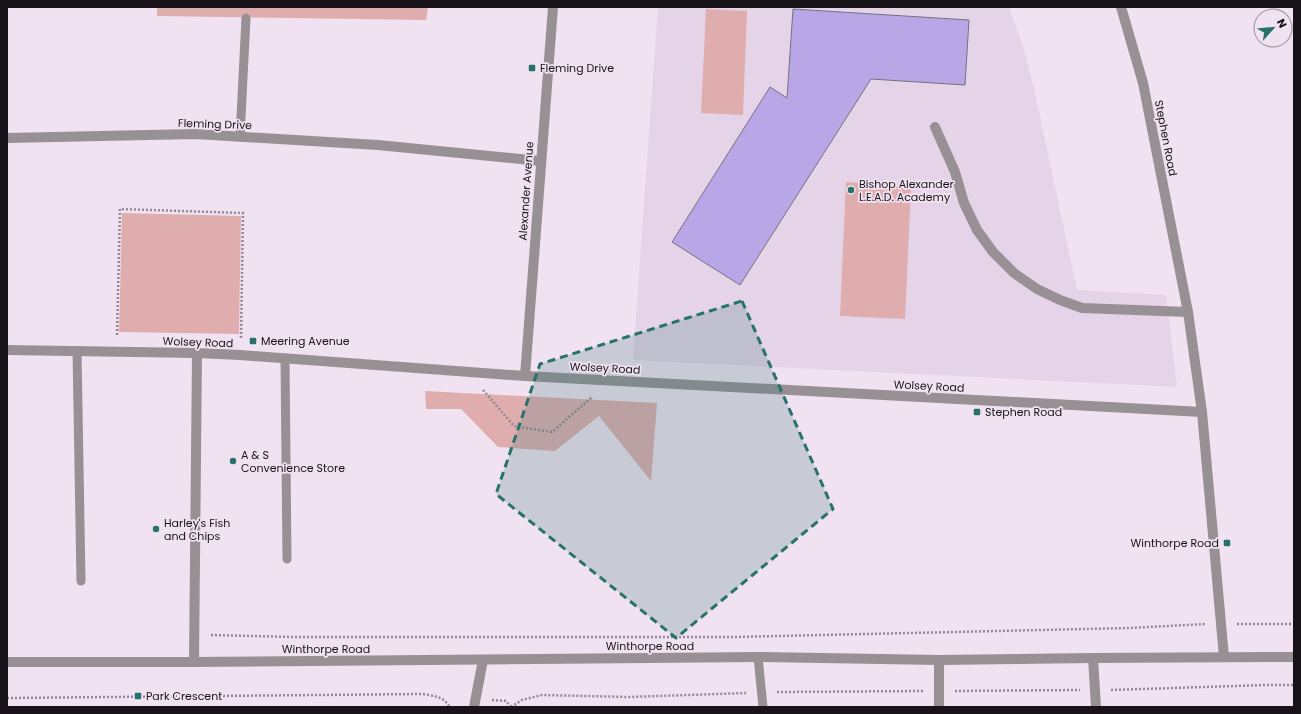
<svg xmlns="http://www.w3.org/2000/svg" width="1301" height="714" viewBox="0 0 1301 714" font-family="Poppins,sans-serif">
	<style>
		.built { fill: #e5d3e7 }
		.green { fill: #e0adae }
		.building { fill: #b8a6e6; stroke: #757281 }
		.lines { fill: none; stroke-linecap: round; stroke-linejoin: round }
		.path { stroke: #928893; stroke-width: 2.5; stroke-dasharray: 2 2; stroke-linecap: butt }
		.lane { stroke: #989094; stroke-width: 9 }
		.street { stroke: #989094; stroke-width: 10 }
		.marked { fill: #28726e; fill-opacity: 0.2; stroke: #28726e; stroke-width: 3; stroke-dasharray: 8 5; stroke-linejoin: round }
		.poi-dot { fill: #28726e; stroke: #f0e2f1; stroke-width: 1.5 }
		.labels { text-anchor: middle; stroke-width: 3.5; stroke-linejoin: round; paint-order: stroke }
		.poi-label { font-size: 11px; fill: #171318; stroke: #f0e2f1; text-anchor: start }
		.street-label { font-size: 11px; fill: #171318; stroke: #f0e2f1 }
	</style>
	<rect width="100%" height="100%" fill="#f0e2f1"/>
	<polygon class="built" points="658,7 1009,7 1024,50 1034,89 1077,290 1166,295 1177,387 633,360"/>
	<g class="green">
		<polygon points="157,7 428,7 426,20 157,16"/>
		<polygon points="706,9 747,11 743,115 701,113"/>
		<polygon points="846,182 911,186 905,319 840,316"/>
		<polygon points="122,213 241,216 239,334 119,332"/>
		<polygon points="425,391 657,403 651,481 599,416 555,451 498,447 461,409 426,409"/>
	</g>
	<polygon class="building" points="793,9 969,20 965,85 871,79 740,285 672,242 770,87 787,98"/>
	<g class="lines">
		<g class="path">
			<polyline points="117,335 120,209 243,213 241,338"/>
			<polyline points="483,390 514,426 552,432 592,397"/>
			<polyline points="1237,624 1294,624"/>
			<polyline points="211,635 294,637 734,637 1129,628 1206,624"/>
			<polyline points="1111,690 1266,685 1294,685"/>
			<polyline points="955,691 1080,690"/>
			<polyline points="777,692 924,691"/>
			<path d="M7 698 423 694C433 696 443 696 449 706"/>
			<polyline points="492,700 506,701 511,707"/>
			<polyline points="511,707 522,700 542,695 629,697 746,693"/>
		</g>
		<g class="lane">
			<polyline points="240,137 246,18"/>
			<polyline points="77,351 81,581"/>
			<polyline points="285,359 287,559"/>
			<polyline points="758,657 763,707"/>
		</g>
		<g class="street">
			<polyline points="1121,7 1143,83 1188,312 1202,412 1224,657"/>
			<polyline points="935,127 955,172 964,203 977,230 993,252 1014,273 1037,289 1060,300 1082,308 1188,312"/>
			<polyline points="7,138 195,134 378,145 540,161"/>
			<polyline points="7,350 197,353 240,355 525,376 1202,412"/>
			<polyline points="525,376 553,7"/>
			<polyline points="1093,658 1096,707"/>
			<polyline points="7,662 194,662 758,657 939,660 1093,658 1294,657"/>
			<polyline points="194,662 197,353"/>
			<polyline points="474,707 483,660"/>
			<polyline points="939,707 939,660"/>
		</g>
	</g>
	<path class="marked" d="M742 301 833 509 676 638 496 494 540 364Z"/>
	<g class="poi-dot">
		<rect x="528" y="64" width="8" height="8" rx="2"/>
		<circle cx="851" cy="190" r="4"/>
		<rect x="249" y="337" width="8" height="8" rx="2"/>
		<rect x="973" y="408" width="8" height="8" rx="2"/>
		<circle cx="233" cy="461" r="4"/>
		<circle cx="156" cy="529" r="4"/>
		<rect x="1223" y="539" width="8" height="8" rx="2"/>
		<rect x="134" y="692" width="8" height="8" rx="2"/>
	</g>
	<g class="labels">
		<g class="poi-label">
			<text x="540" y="72">Fleming Drive</text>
			<text x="859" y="188">Bishop Alexander<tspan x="859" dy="13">L.E.A.D. Academy</tspan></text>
			<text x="261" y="345">Meering Avenue</text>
			<text x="985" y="416">Stephen Road</text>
			<text x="241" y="459">A &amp; S<tspan x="241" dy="13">Convenience Store</tspan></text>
			<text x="164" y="527">Harley's Fish<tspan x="164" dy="13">and Chips</tspan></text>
			<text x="1219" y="547" text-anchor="end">Winthorpe Road</text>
			<text x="146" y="700">Park Crescent</text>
		</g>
		<g class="street-label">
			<text transform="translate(215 124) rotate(2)" y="4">Fleming Drive</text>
			<text transform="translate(1166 138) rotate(79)" y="4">Stephen Road</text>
			<text transform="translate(526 191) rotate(-86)" y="4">Alexander Avenue</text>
			<text transform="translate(198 342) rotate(2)" y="4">Wolsey Road</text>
			<text transform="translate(605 368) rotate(3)" y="4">Wolsey Road</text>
			<text transform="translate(929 386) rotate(3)" y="4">Wolsey Road</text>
			<text x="650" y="650">Winthorpe Road</text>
			<text x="326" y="653">Winthorpe Road</text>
		</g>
	</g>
	<rect width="1301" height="714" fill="none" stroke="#171318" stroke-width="16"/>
	<g transform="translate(1273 28) rotate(63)"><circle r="19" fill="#f0e2f1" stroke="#998f9a"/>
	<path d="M0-3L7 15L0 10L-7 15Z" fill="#28726e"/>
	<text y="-6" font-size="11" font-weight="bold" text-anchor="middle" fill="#171318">N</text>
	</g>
</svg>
